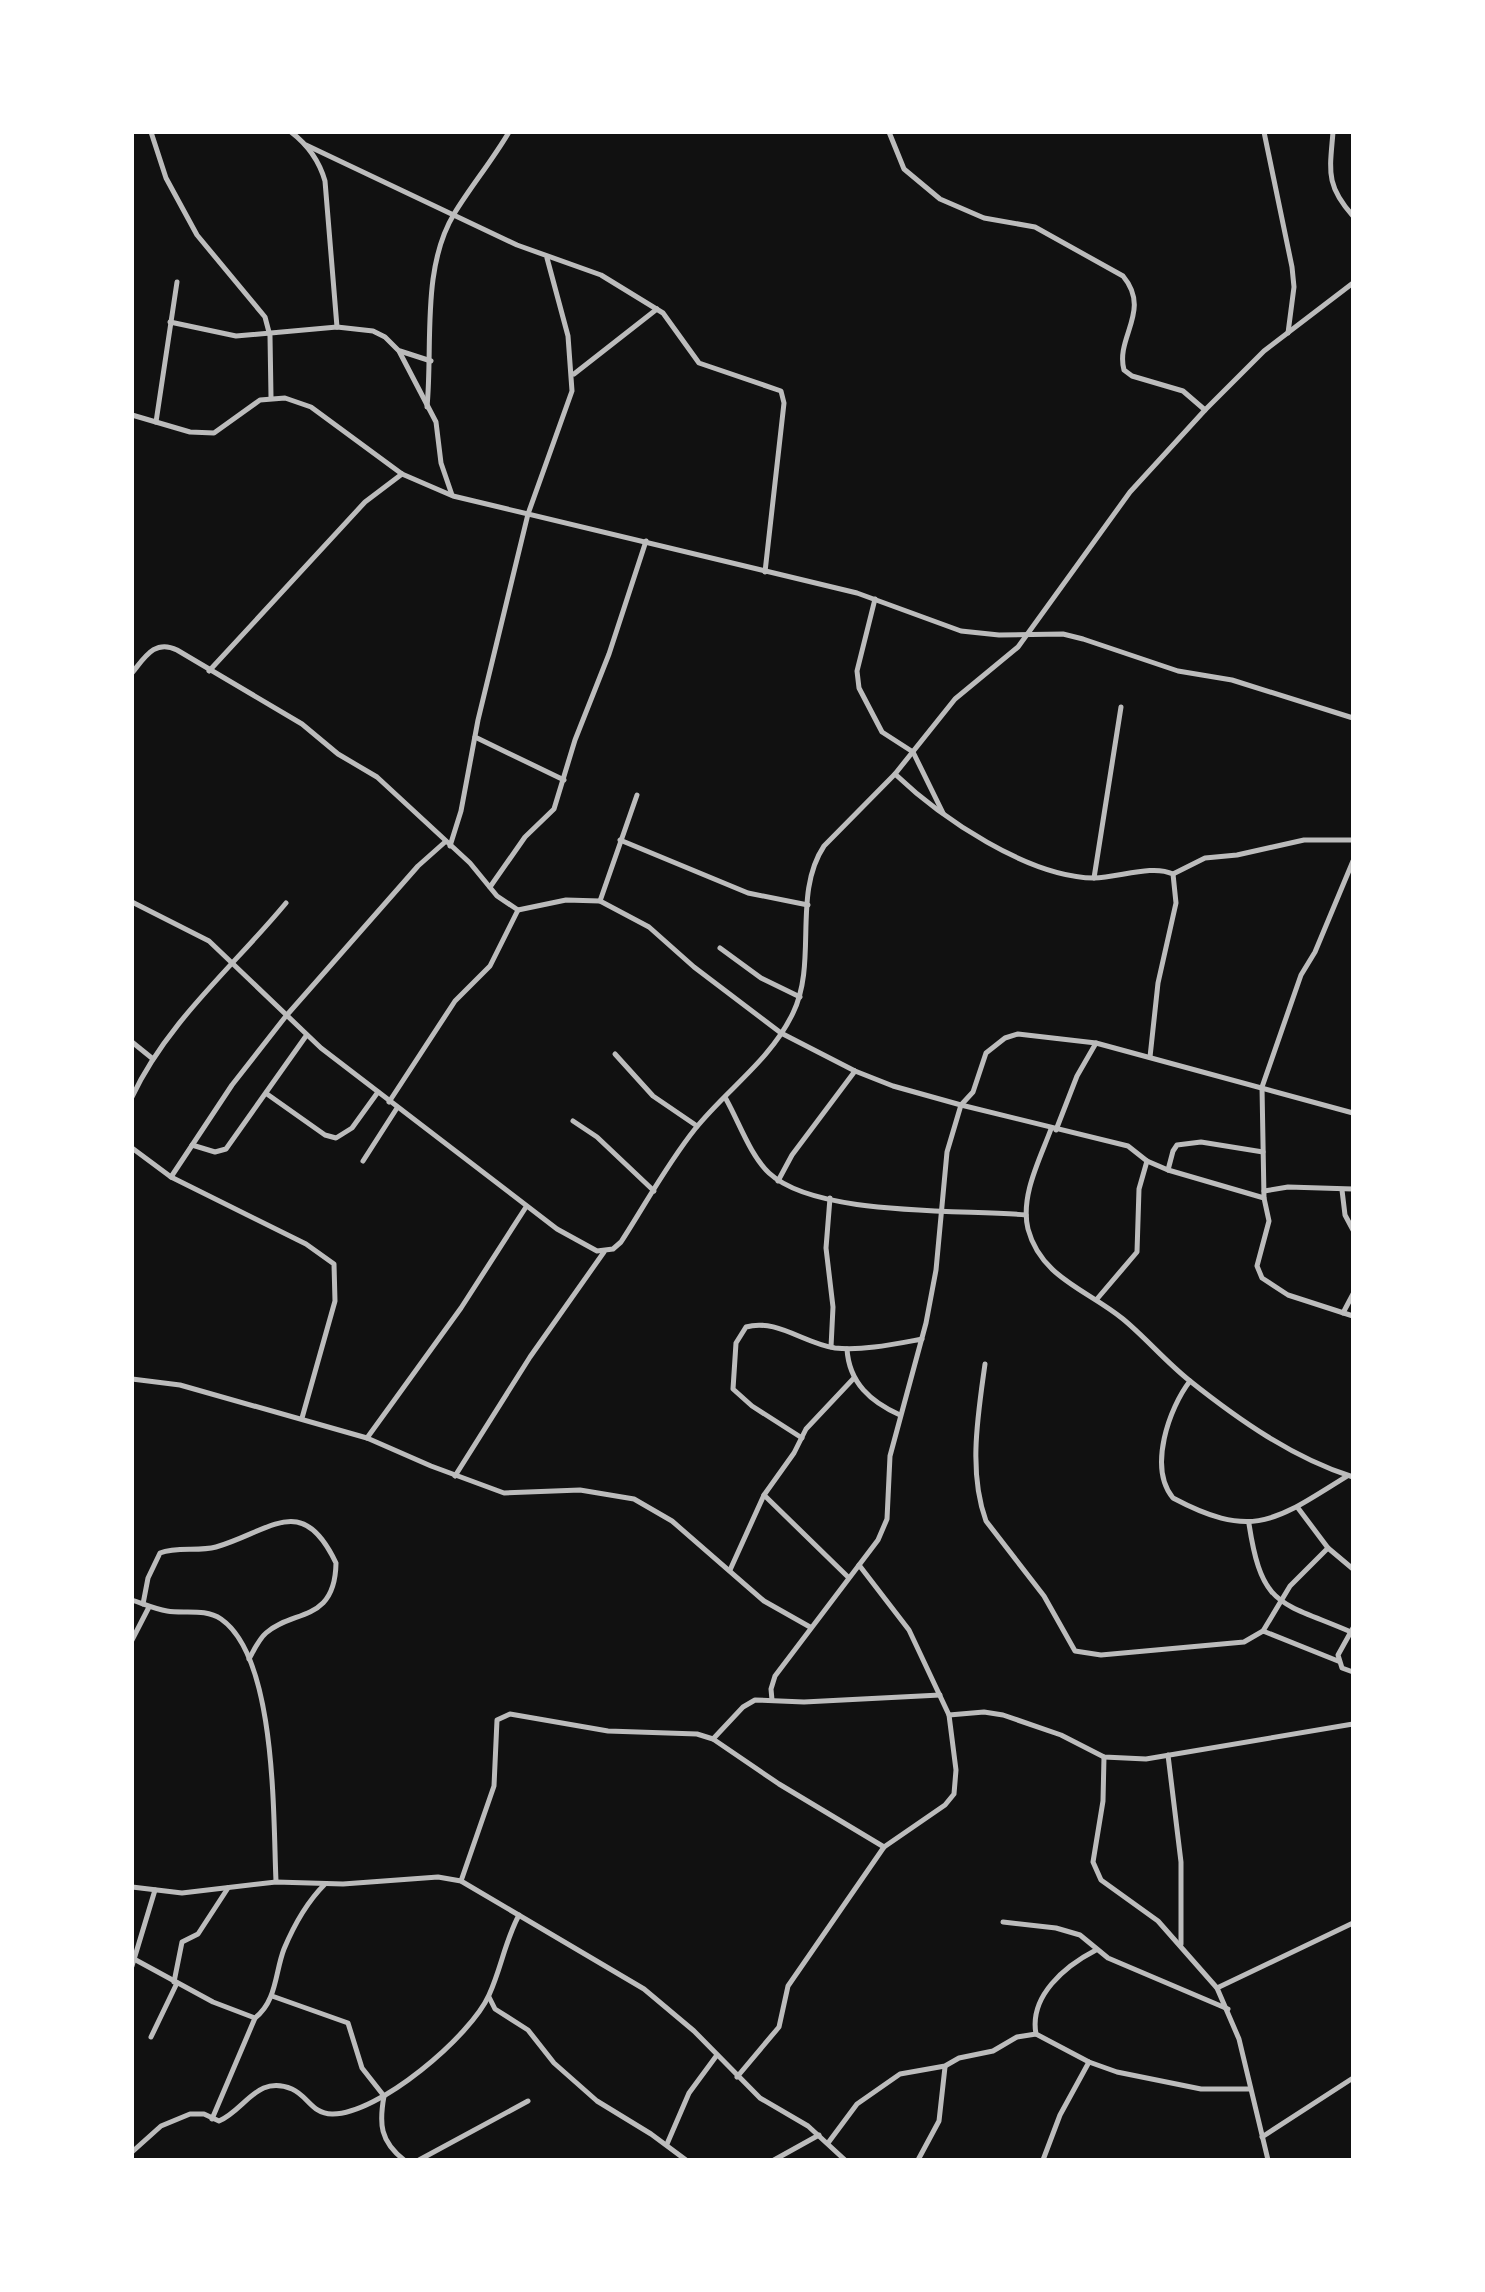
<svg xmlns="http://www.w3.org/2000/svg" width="1485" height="2292" viewBox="0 0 1485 2292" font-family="'Varela Round',sans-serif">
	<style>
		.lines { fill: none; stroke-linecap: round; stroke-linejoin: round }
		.minor { stroke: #bcbcbc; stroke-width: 5 }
	</style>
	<rect width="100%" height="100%" fill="#111"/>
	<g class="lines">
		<g class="minor">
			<polyline points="151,132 166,178 197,235 265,317 270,336 271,397"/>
			<path d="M291 132C308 145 319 160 325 181L337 327"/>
			<path d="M889 132 904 169 940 199 984 218 1035 227 1123 276C1152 311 1115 337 1124 370L1132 376 1183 391 1205 410"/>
			<polyline points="1264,132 1292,267 1294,287 1288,333"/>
			<path d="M1333 132C1330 170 1325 185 1353 216"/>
			<polyline points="306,145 517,245 601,275 663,313 699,363 781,391 784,403 765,572"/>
			<polyline points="170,322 236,336 337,327 373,331 385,337 399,351 436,422 441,463 452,495"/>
			<polyline points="400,351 431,361"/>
			<polyline points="574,374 657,309"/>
			<path d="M427 407C433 345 421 269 454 214 471 186 492 161 509 132"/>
			<polyline points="132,415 190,432 214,433 260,400 285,398 311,407 402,474 453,496 857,593 961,631 999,635 1063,634 1083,639 1178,671 1232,680 1353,718"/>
			<polyline points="156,422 177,282"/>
			<polyline points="875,599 857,671 859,688 882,732 913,752 943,813"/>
			<polyline points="209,671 365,502 402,474"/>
			<path d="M132 673C145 657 155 639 177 650L302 724 338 754 377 777 470 863 497 896 518 910 566 900 600 901 649 927 694 967 781 1033 855 1071 893 1086 961 1105 1128 1146 1147 1161 1168 1170 1264 1198 1269 1221 1257 1266 1262 1278 1288 1295 1353 1316"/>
			<polyline points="475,737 564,780"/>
			<path d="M895 774C941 818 1028 877 1094 878 1118 878 1152 864 1173 874L1176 903 1158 983 1150 1057"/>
			<polyline points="620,840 748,893 808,905"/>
			<polyline points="450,846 461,811 478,720 528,514 572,391 568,336 547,258"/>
			<polyline points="1173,874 1205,858 1237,855 1304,840 1353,840"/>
			<polyline points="1094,878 1121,707"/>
			<polyline points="490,887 525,837 554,809 575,740 609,654 646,541"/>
			<polyline points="600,901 637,795"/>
			<path d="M132 902 209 941 321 1048 557 1229 597 1251 613 1249 621 1242C645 1205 667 1164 695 1129 727 1089 770 1061 793 1013 818 962 792 894 824 846L895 774 955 699 1018 647 1130 492 1205 410 1264 351 1353 283"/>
			<polyline points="720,948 761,978 800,997"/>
			<polyline points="132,1042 153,1059"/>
			<polyline points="615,1054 653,1096 697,1126"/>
			<polyline points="267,1094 325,1135 336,1138 352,1128 378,1092"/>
			<path d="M132 1097C167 1022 234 966 286 903"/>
			<path d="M726 1099C739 1122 750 1155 769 1173 816 1217 963 1209 1026 1215"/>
			<polyline points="389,1102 455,1001 490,966 518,910"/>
			<polyline points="573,1121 597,1137 654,1191"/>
			<path d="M1051 1129C1040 1159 1020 1196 1028 1229 1041 1278 1088 1290 1123 1319 1146 1338 1166 1362 1190 1381 1239 1420 1293 1458 1353 1477"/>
			<polyline points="1056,1130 1077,1076 1096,1043"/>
			<polyline points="192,1145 215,1152 226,1149 306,1036"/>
			<polyline points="132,1148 171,1177 306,1244 334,1264 335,1301 302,1418"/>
			<polyline points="363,1161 397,1108"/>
			<polyline points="1168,1170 1173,1151 1177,1145 1201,1142 1263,1152"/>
			<polyline points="171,1177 232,1085 286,1016 418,866 445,842"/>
			<polyline points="778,1181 792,1155 855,1071"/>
			<polyline points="1342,1190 1345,1215 1353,1230"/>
			<polyline points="1264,1191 1288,1187 1353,1189"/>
			<polyline points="830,1198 826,1248 833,1307 831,1347"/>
			<polyline points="1264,1198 1262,1087 1301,975 1315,952 1353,861"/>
			<polyline points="1097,1299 1137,1252 1139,1189 1147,1161"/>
			<polyline points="1343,1313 1353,1294"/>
			<path d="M847 1349C849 1383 871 1402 900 1415"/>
			<path d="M985 1364C978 1415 968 1472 986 1521L1044 1596 1075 1651 1101 1655 1244 1642 1263 1631 1290 1586 1328 1548"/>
			<polyline points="132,1379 180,1385 367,1438 431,1466 504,1493 580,1490 634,1499 672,1521 764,1601 810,1627"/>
			<path d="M1190 1381C1169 1408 1148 1468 1173 1498 1254 1541 1276 1520 1347 1476"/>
			<polyline points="367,1438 461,1308 526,1207"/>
			<path d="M802 1438 752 1406 733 1389 736 1343 746 1327C776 1318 805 1344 835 1348 863 1351 895 1344 922 1339"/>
			<polyline points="455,1476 530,1357 604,1252"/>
			<polyline points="764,1495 848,1577"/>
			<polyline points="1298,1508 1328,1548 1353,1569"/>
			<path d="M1249 1524C1262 1608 1279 1601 1351 1632"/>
			<polyline points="730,1570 764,1495 794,1453 806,1429 854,1378"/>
			<path d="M132 1600C144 1604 155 1609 167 1611 184 1614 205 1608 221 1619 277 1658 273 1818 276 1881"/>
			<path d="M143 1604 148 1578 160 1553C177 1546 198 1552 216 1547 271 1531 302 1491 336 1563 335 1623 293 1609 266 1633 259 1639 254 1650 249 1659"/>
			<polyline points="1353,1628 1338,1655 1342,1668 1353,1672"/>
			<polyline points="1263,1631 1338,1661"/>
			<polyline points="132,1640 149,1607"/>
			<polyline points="772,1700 771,1689 775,1676 878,1540 887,1519 890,1456 926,1323 936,1270 947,1152 961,1105 973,1092 986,1053 1005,1038 1018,1034 1096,1043 1353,1113"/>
			<polyline points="949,1715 984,1712 1003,1715 1061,1735 1104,1757 1146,1759 1353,1724"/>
			<polyline points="713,1739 743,1707 755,1700 804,1702 940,1695"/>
			<polyline points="1168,1755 1181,1862 1181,1944"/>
			<polyline points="1104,1757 1103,1801 1093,1862 1101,1880 1158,1921 1217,1988 1239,2039 1268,2160"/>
			<polyline points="461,1881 494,1786 497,1720 510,1714 608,1731 697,1734 713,1739 779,1784 884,1847"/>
			<polyline points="132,1887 182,1893 276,1882 343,1884 438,1877 461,1881 644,1989 694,2031 760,2098 808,2126 845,2160"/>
			<polyline points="1003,1922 1056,1928 1080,1935 1108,1958 1228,2009"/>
			<path d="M1096 1950C1065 1966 1029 1996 1036 2034L1089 2062 1117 2072 1201 2089H1249"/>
			<path d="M134 1959 213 2002 255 2018C277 2001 275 1972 284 1949 294 1925 307 1902 325 1884"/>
			<polyline points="132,1966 155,1890"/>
			<polyline points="174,1982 182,1942 198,1934 228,1888"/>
			<polyline points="1217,1988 1353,1923"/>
			<path d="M272 1996 348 2023 362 2068 384 2096C379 2124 380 2141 404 2160"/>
			<polyline points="489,1997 495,2009 528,2030 554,2063 597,2101 651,2134 686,2160"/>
			<polyline points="151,2037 177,1983"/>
			<polyline points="737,2077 779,2027 788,1986 884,1847 945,1805 954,1794 956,1770 949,1715 909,1630 859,1565"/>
			<polyline points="212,2119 255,2018"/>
			<polyline points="1262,2137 1353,2078"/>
			<polyline points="828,2143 857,2104 900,2074 945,2066 959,2058 993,2051 1017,2037 1036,2034"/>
			<polyline points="667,2144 689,2093 717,2055"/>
			<path d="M132 2152 161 2126 190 2114H204L219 2121C245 2110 257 2074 292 2089 308 2096 312 2114 332 2114 378 2115 471 2036 489 1995 501 1969 505 1941 519 1915"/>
			<polyline points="419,2160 528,2101"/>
			<polyline points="774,2160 819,2135"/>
			<polyline points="918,2160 939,2121 945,2067"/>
			<polyline points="1043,2160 1060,2115 1089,2062"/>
		</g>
	</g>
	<rect width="1485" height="2292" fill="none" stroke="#ffffff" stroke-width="268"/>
</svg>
